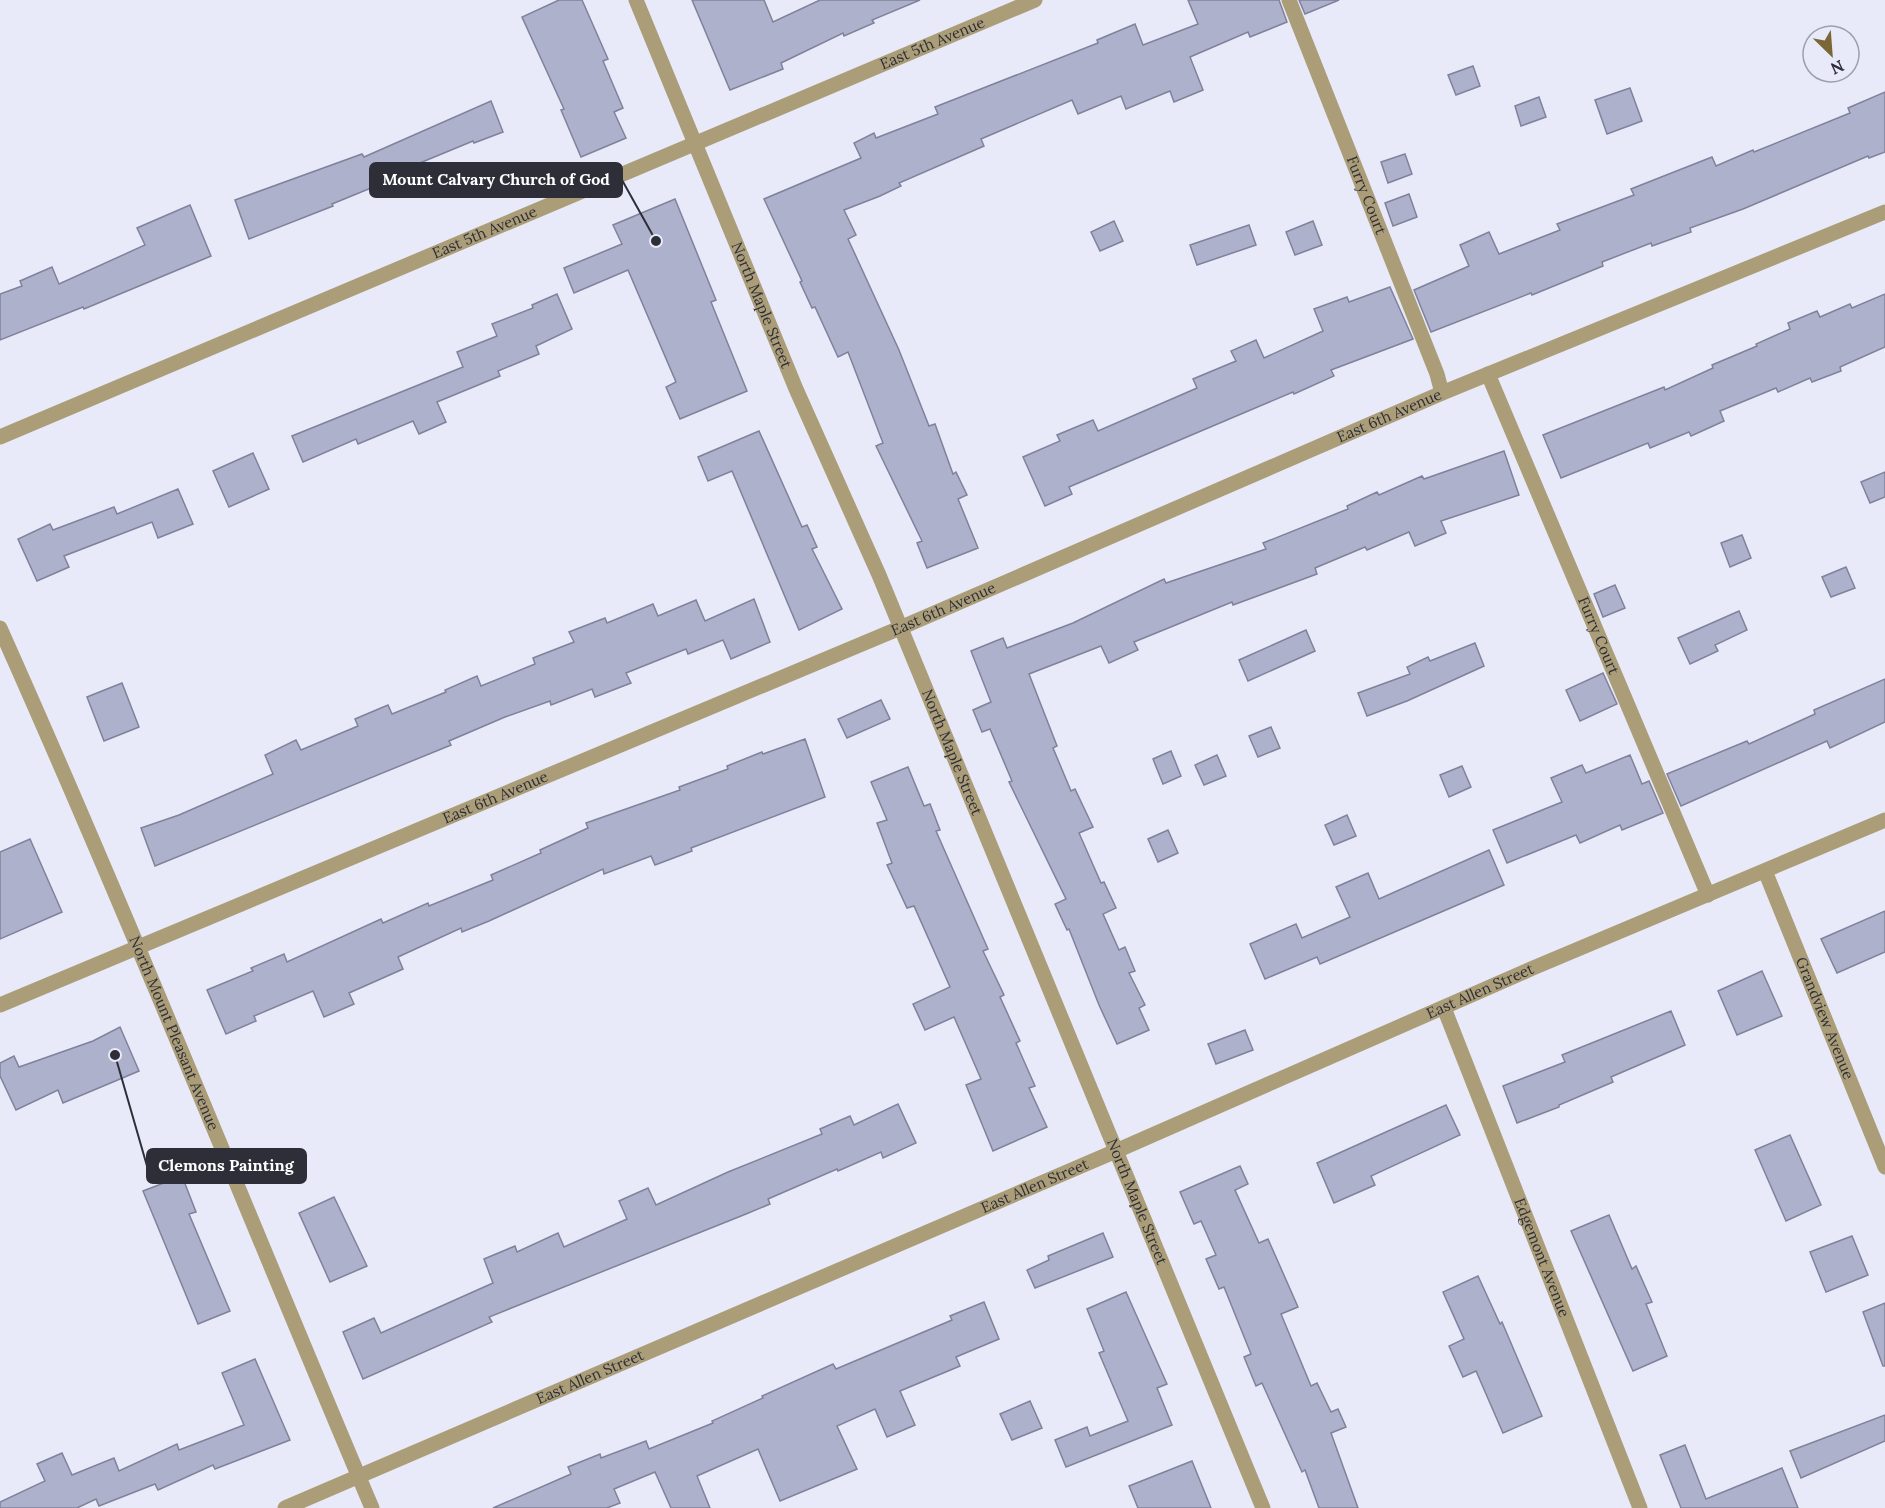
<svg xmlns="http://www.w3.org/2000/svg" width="1885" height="1508" viewBox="0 0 1885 1508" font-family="Lora,serif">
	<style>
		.building { fill: #aeb1cb; stroke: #7f829a; stroke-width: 1.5 }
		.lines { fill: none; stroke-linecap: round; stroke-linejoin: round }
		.minor { stroke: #ab9d78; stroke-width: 15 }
		.tertiary { stroke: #ab9d78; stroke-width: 15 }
		.labels { text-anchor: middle; stroke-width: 6; stroke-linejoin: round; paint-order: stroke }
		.street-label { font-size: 15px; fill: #2d2e38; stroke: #e8eafa }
		.leader { fill: none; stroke: #2d2e38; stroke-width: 2 }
		.callout-dot { fill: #2d2e38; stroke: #e8eafa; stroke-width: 2 }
		.callout { fill: #2d2e38; stroke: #2d2e38; stroke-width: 2 }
		.callout-label { font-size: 16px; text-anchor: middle; font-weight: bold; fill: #fff }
	</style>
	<rect width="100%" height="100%" fill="#e8eafa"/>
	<g class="building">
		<polygon points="559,0 582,0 608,59 603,61 623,108 614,112 626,138 581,157 561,110 564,109 522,17"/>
		<polygon points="692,0 764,0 773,22 820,0 920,0 872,20 874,23 844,36 843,33 781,63 783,69 730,90"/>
		<polygon points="1188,0 1279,0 1287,22 1250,37 1248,32 1190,57 1203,90 1174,102 1170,91 1126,109 1121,96 1078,114 1072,100 981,139 984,146 899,183 901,186 880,196 844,210 856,235 848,239 899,350 929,426 935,424 953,474 956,472 967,495 958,499 978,548 927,568 917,543 922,541 876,446 883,443 848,352 838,357 815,307 812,308 800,282 802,281 764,199 861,158 854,143 874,133 876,138 938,114 935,107 1098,43 1097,40 1135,24 1143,45 1198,24"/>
		<polygon points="1299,0 1339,0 1305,14"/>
		<polygon points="1473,66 1480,86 1456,95 1448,75"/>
		<polygon points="1630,88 1642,121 1607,134 1595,100"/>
		<polygon points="1885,92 1885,152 1869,158 1868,156 1743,209 1690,228 1691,232 1652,246 1651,243 1602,262 1603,266 1549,288 1532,295 1531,293 1431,332 1414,290 1469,266 1460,245 1489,232 1499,254 1560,230 1557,224 1634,195 1631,189 1712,157 1716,166 1753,150 1754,152 1850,113 1848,108"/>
		<polygon points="1539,97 1546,117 1521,126 1515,106"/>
		<polygon points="491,101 503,132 474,143 473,141 415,165 418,172 389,184 388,181 332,204 333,206 249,239 235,200 362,154 364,157"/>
		<polygon points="1405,154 1412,174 1388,183 1381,162"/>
		<polygon points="1409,194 1417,217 1393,226 1385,203"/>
		<polygon points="675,199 716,300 711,302 747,391 680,419 666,387 676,382 628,270 574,293 564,268 622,244 613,225"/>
		<polygon points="190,205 211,256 84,309 83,307 0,340 0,294 22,286 20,281 52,267 59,284 145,245 137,228"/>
		<polygon points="1114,221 1123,241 1100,251 1091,232"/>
		<polygon points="1313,221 1322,245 1295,255 1286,232"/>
		<polygon points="1249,225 1256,245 1197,265 1190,245"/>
		<polygon points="1390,287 1413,339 1331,370 1334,376 1294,394 1293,392 1069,487 1072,494 1045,506 1023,457 1060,441 1057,435 1093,420 1098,431 1197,388 1193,379 1236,361 1231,351 1256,340 1264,358 1323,331 1314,309 1347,297 1349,302"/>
		<polygon points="557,294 572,329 536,346 539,354 498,371 500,376 437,402 446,422 419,434 413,421 358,444 356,439 303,462 292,436 463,367 457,352 497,336 492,324 533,308 532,305"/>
		<polygon points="1885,294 1885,347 1840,367 1841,371 1812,382 1810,378 1778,392 1776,388 1720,411 1724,421 1691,436 1689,432 1650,448 1648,443 1561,478 1543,435 1664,387 1665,390 1713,368 1712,365 1757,346 1756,344 1790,329 1788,323 1817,311 1820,317 1850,304 1852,308"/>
		<polygon points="759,431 802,527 807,525 817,547 812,549 842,609 799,630 732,471 708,481 698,457"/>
		<polygon points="1504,451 1519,495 1441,521 1446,533 1415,546 1409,532 1367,550 1365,547 1315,568 1317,574 1233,605 1232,602 1134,642 1138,650 1109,663 1101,646 1029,674 1057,746 1053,748 1071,791 1075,789 1093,827 1079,833 1101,883 1104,882 1116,908 1103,914 1119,950 1125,947 1135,971 1129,973 1145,1005 1139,1008 1149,1030 1117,1044 1099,1005 1069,929 1067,930 1055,904 1066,899 1009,782 1012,781 990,729 982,732 973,710 991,702 971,651 1003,638 1007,648 1073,623 1164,579 1166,583 1266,549 1263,543 1348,509 1347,506 1377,492 1379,495 1422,476 1424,479"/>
		<polygon points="253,453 269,489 229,507 213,471"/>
		<polygon points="1885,472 1885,497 1870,503 1861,482"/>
		<polygon points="178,489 193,524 158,538 152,522 64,556 69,567 37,581 18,539 50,524 53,530 114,507 117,514"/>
		<polygon points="1742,535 1751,558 1730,567 1721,543"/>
		<polygon points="1846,567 1855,588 1831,597 1822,577"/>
		<polygon points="1615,585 1625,608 1603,617 1594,594"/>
		<polygon points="754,599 770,642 731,659 723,640 688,654 686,649 626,673 631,683 595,697 592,689 551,705 550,701 505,717 449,741 451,745 155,866 141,828 179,815 273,774 265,755 296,740 301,750 358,726 355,719 388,705 392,714 446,692 445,690 477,676 481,686 535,664 533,658 574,642 569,632 605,618 607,623 653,604 658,616 696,600 705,621"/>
		<polygon points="1739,611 1747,630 1715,645 1718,651 1690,664 1678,638"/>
		<polygon points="1306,630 1315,651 1248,681 1239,660"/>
		<polygon points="1475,643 1484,666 1407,701 1367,716 1358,693 1410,674 1407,667 1428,657 1430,661"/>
		<polygon points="1603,673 1617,704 1580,721 1566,690"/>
		<polygon points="1885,679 1885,722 1830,748 1827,741 1681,806 1667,774 1747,741 1749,744 1815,714 1814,710"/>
		<polygon points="122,683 139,727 104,741 87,697"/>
		<polygon points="881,700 890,719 847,738 838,719"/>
		<polygon points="1271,727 1280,748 1258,757 1249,736"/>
		<polygon points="805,739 825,797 691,848 692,851 655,865 651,856 604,874 603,869 489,921 462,932 461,928 398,957 403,969 349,993 354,1004 324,1017 313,991 254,1016 256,1021 226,1034 207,990 253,971 251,968 284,954 287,962 381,919 383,923 428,903 429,906 493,880 491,875 541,853 540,850 588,828 586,823 680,790 679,787 728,769 727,766 762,752 763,754"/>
		<polygon points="1171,751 1181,776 1163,784 1153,759"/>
		<polygon points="1217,755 1226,776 1204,785 1195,765"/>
		<polygon points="1630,755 1642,784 1649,781 1663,813 1622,830 1620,825 1580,843 1576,835 1507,863 1493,830 1562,802 1551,778 1582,765 1586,773"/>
		<polygon points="1462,766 1471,787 1449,797 1440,775"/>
		<polygon points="908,767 924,806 930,804 940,830 936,831 988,949 983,951 1004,995 1000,997 1020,1041 1016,1043 1035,1086 1029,1088 1047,1127 993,1151 966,1085 981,1079 954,1017 925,1030 913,1004 950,987 914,906 907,908 887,865 892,863 877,823 887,820 871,782"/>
		<polygon points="1347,815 1356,836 1334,845 1325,825"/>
		<polygon points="1168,830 1178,853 1158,862 1148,839"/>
		<polygon points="30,839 62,912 0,939 0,852"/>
		<polygon points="1489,850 1504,885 1320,964 1317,957 1265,979 1250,944 1296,924 1302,938 1350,917 1336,887 1368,873 1379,899"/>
		<polygon points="1885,911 1885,952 1837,973 1821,939"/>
		<polygon points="1762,971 1782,1016 1737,1035 1718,991"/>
		<polygon points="1671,1011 1685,1045 1611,1077 1613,1082 1559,1105 1559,1107 1517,1123 1503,1086 1565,1062 1562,1055"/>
		<polygon points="120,1027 139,1071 63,1103 58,1090 16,1110 0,1076 0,1063 14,1056 19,1067 93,1041"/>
		<polygon points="1245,1030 1253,1050 1216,1064 1208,1044"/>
		<polygon points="898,1104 916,1143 883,1158 881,1152 838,1171 837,1169 768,1199 770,1204 746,1214 489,1317 492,1322 363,1379 343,1332 374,1318 381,1333 493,1283 484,1259 515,1246 517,1252 558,1233 564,1247 627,1219 619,1201 648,1188 656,1205 728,1172 822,1134 820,1129 850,1116 854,1125"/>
		<polygon points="1446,1105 1460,1135 1371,1176 1375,1185 1334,1203 1317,1163"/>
		<polygon points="1790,1135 1821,1205 1786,1221 1755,1150"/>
		<polygon points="1240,1166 1248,1184 1235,1190 1259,1243 1268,1239 1298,1307 1281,1314 1311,1386 1317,1383 1331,1412 1338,1409 1346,1427 1331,1433 1358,1508 1319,1508 1305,1470 1302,1472 1262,1383 1256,1386 1244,1357 1251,1354 1224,1287 1219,1289 1206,1259 1216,1255 1201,1221 1194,1224 1180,1192"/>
		<polygon points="182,1176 196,1212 189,1214 230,1311 198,1324 143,1191"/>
		<polygon points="334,1197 367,1266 330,1282 299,1213"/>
		<polygon points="1609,1215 1632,1269 1636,1266 1652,1302 1646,1304 1667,1356 1633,1371 1571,1231"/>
		<polygon points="1103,1233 1113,1257 1035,1288 1027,1270 1049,1260 1048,1256"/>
		<polygon points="1852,1236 1868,1275 1826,1292 1810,1252"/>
		<polygon points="1478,1276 1500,1324 1502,1322 1542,1416 1503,1433 1476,1371 1463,1377 1449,1346 1464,1339 1443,1292"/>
		<polygon points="1126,1292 1167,1384 1157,1388 1172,1425 1066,1467 1055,1440 1087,1427 1090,1436 1128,1421 1099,1353 1104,1351 1087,1309"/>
		<polygon points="984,1302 999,1339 956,1357 960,1366 900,1391 915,1425 887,1437 875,1409 837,1426 857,1469 780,1501 758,1449 697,1476 710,1508 671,1508 655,1472 614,1489 620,1503 607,1508 493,1508 571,1474 568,1467 600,1454 601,1458 646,1441 649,1449 713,1423 712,1421 763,1398 762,1396 833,1364 836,1369 952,1320 950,1316"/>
		<polygon points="1885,1303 1885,1366 1883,1366 1863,1312"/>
		<polygon points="255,1359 290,1440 215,1469 213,1465 158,1490 155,1484 99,1506 96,1499 77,1508 0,1508 0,1502 45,1481 37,1464 62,1453 72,1475 114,1458 119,1471 177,1444 179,1450 244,1425 222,1373"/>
		<polygon points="1030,1401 1042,1428 1012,1440 1000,1414"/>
		<polygon points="1885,1415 1885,1441 1801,1478 1790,1451"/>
		<polygon points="1685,1445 1706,1499 1782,1468 1798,1508 1681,1508 1660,1455"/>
		<polygon points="1192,1461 1211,1508 1138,1508 1129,1486"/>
	</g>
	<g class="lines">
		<g class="minor">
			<path id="s1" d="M1289 0 1437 374 1442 393"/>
			<path id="s2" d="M1488 374 1708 895"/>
			<path id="s3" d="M0 437 1035 0"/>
			<path id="s4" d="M0 628C130 919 248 1215 372 1508"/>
			<path id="s5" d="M1765 871 1885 1167"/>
			<path id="s6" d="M1444 1008 1640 1508"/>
			<path id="s7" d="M285 1508 1116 1151 1533 968 1885 820"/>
		</g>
		<g class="tertiary">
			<path id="s8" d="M636 0 796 389 879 575 1263 1508"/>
			<path id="s9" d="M0 1005 900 628 1442 393 1885 212"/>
		</g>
	</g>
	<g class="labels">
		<g class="street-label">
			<text dy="5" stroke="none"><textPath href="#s3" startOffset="1012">East 5th Avenue</textPath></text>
			<text dy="5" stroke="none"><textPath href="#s1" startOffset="210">Furry Court</textPath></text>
			<text dy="5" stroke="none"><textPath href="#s3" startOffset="526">East 5th Avenue</textPath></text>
			<text dy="5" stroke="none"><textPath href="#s8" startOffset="330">North Maple Street</textPath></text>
			<text dy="5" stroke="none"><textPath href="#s9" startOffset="1509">East 6th Avenue</textPath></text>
			<text dy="5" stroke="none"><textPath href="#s9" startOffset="1023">East 6th Avenue</textPath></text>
			<text dy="5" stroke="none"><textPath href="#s2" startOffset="284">Furry Court</textPath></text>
			<text dy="5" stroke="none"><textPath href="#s8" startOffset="816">North Maple Street</textPath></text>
			<text dy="5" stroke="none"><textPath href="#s9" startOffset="537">East 6th Avenue</textPath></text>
			<text dy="5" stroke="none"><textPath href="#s7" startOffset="1302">East Allen Street</textPath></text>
			<text dy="5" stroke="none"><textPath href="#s5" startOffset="159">Grandview Avenue</textPath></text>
			<text dy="5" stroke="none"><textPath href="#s4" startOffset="441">North Mount Pleasant Avenue</textPath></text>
			<text dy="5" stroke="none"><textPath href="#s7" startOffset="816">East Allen Street</textPath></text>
			<text dy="5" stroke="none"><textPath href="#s8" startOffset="1302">North Maple Street</textPath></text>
			<text dy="5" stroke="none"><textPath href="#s6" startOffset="268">Edgemont Avenue</textPath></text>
			<text dy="5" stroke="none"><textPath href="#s7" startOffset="332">East Allen Street</textPath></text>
		</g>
	</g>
	<path class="leader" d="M656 241L622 180M115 1055L147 1166"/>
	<g class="callout-dot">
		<circle cx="656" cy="241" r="6"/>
		<circle cx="115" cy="1055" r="6"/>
	</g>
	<g class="callout">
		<rect x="370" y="163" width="252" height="34" rx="6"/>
		<rect x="147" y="1149" width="159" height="34" rx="6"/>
	</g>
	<g class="callout-label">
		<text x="496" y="185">Mount Calvary Church of God</text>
		<text x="226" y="1171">Clemons Painting</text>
	</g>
	<g transform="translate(1831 54) rotate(155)"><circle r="28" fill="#e8eafa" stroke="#9d9fac" stroke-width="1.5"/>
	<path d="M0-4.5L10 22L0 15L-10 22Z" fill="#7b6736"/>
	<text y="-9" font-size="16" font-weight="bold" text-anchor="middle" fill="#2d2e38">N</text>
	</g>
</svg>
